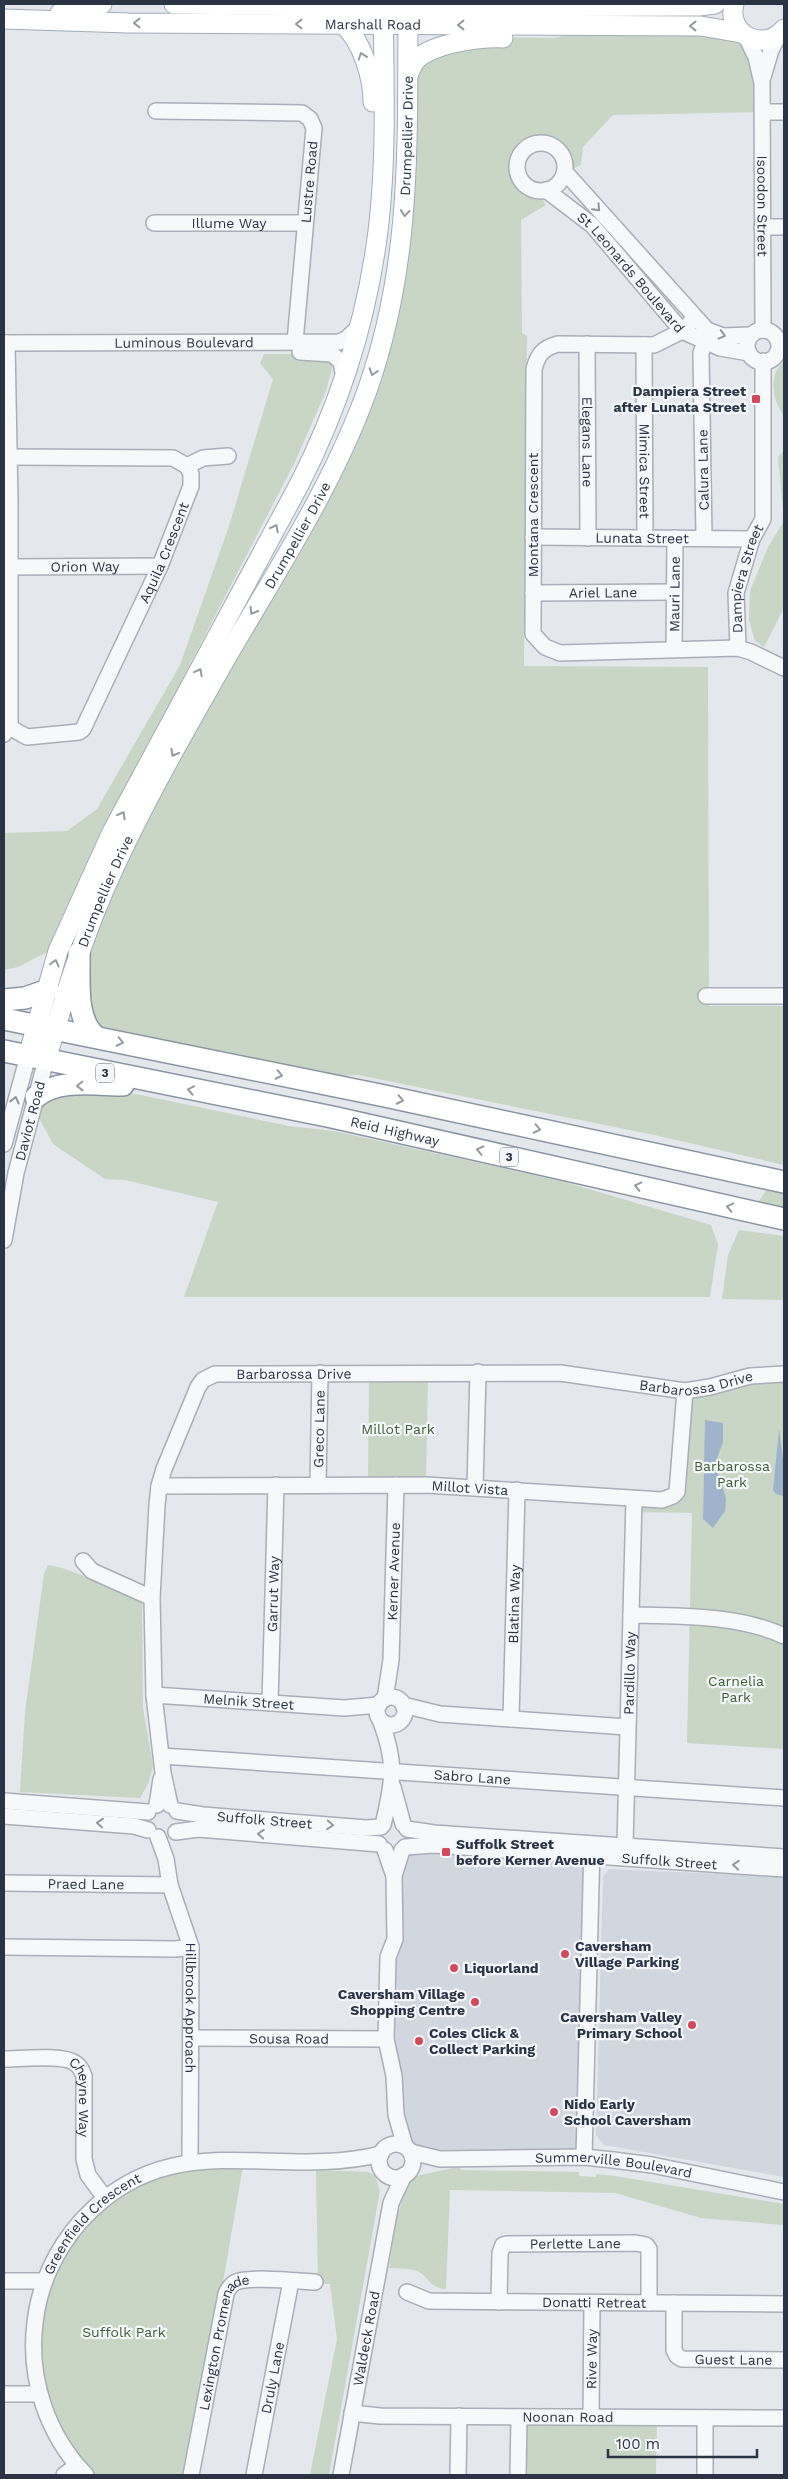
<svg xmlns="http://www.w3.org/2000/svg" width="788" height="2479" viewBox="0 0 788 2479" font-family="'Work Sans',sans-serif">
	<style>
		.built { fill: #d2d6de }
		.green { fill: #c9d6c5 }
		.water { fill: #9fb4cc }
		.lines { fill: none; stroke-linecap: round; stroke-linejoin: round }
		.minor-casing { stroke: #a9aeb7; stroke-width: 18 }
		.major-casing { stroke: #a3abb8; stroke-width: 21 }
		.highway-casing { stroke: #8b94a3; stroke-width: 24 }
		.minor { stroke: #f7f8fa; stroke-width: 15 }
		.major { stroke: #fff; stroke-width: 19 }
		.highway { stroke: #fff; stroke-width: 21 }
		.oneway { stroke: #959aa2 }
		.oneway2 { stroke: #9196a0 }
		.poi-dot { fill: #d1495b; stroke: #f4f6f9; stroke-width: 2 }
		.labels { text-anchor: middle; stroke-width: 4.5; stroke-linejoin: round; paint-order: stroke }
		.shield { fill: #f4f6f9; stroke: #676e7b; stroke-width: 1 }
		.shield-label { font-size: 12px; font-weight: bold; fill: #2b3445 }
		.street-label { font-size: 14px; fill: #2b3445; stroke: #f4f6f9 }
		.poi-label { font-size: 14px; font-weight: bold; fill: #2b3445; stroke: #f4f6f9; text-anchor: start }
		.park-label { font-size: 14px; fill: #3f6138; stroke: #f4f6f9 }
	</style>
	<rect width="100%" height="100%" fill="#e4e7ec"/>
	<g class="built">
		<polygon points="402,1850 592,1856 584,2157 411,2152 396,2115 388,1957"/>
		<polygon points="609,1869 784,1877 784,2177 604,2145 596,2135 603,1876"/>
	</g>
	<g class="green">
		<path d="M605 25 751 39 763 112 613 115 583 147 581 165 565 172C565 152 550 139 530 146 524 148 519 154 514 158L516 176C530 190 535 186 546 205L521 220 522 333 527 336 524 666 708 667 709 1006H784V1165L659 1136 358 1075 337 1076 96 1037 80 993 101 898 302 526 381 343 416 61 494 37 555 38Z"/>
		<polygon points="264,354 327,354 334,361 326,391 295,462 187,670 47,952 18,967 4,970 4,833 67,831 97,809 180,665 229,526 273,379 260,363"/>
		<path d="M784 362V416C773 402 767 374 784 362Z"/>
		<polygon points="784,450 784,608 764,647 755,641 749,620 750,591 768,547 784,521 778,457"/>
		<polygon points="78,1092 136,1094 289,1126 334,1131 565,1182 711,1225 718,1244 710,1297 184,1297 218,1202 125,1180 105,1179 53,1144 38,1116 47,1098"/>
		<polygon points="766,1190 784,1193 784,1212 751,1204 760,1200"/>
		<polygon points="739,1230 784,1236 784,1300 722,1299 728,1255"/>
		<polygon points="369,1373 428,1373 426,1485 368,1484"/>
		<polygon points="784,1374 784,1749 687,1743 692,1513 634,1512 634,1499 669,1499 685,1391"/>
		<polygon points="48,1565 62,1568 142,1597 143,1708 153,1766 148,1784 140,1798 20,1792 25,1712 44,1574"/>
		<polygon points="244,2160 190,2475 86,2475 59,2438 33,2337 65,2242 141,2177"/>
		<path d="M458 2167 462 2170 579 2172V2176L596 2177V2174L615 2176 784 2204V2225L701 2218 615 2193 450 2190 446 2289C428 2288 429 2276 417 2271 409 2268 397 2269 389 2268 393 2244 398 2191 416 2176Z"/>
		<polygon points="316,2170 368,2172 375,2175 380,2191 329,2475 310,2475 337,2339 330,2284 318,2284"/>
		<polygon points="519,2417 657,2417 656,2475 518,2475"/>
	</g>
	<g class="water">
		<polygon points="705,1420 723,1423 723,1442 715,1464 726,1498 725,1511 713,1528 703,1519"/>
		<polygon points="779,1429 784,1466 784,1496 776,1494 773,1490"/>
	</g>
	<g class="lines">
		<defs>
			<g id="minor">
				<path id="s1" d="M746 37 756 57 762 83 763 330"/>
				<polyline points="763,77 771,50 779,35"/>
				<polyline points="156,111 302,113 310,119 314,128 295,342"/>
				<polyline points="763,112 784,112"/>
				<circle cx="541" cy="167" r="24"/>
				<polyline points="565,172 707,330 723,336 751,335"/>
				<path id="s2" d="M546 190 592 225 682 331 720 348 749 353"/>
				<path id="s3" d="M154 223H305"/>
				<polyline points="762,227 784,227"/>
				<path d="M695 318 682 331 654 345 558 344C543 348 538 354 534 369L533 634 545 647 560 653 738 648 751 652 784 668"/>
				<circle cx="763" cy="346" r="16"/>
				<path id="s4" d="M4 343 339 342 346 339 360 326"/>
				<path id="s5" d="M587 344 588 538"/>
				<path id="s6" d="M644 345 645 538"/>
				<polyline points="300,352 332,354 341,362 344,379"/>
				<polyline points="187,466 203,458 228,456"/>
				<path id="s7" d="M533 537 752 539"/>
				<polyline points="704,538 701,353 705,342"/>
				<path id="s8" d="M10 567 160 566"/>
				<path id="s9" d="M533 593 673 592"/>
				<path id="s10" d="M738 648 736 593 752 539 763 519V361"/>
				<path id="s11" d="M674 649 675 538"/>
				<path id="s12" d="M9 727 27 737 79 732 83 729 160 566 191 486V474L187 466 173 458 10 457"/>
				<polyline points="4,734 10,723 10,502 7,343"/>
				<polyline points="706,996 784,996"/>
				<polyline points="4,1144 28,1056"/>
				<path id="s13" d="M4 1240 16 1173 46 1060"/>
				<path id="s14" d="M318 1485 320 1373"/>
				<path id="s15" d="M159 1486 426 1485 662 1500 673 1496 677 1492 685 1391"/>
				<polyline points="475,1487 478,1372"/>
				<polyline points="83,1561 92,1571 152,1598"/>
				<path d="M631 1615C680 1616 740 1615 784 1636"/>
				<path id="s16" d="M154 1695 344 1708 379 1705"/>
				<circle cx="391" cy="1711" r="14"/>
				<path id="s17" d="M385 1699 391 1660 396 1485"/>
				<path id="s18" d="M270 1703 276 1485"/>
				<polyline points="403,1705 440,1714 627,1727"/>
				<path id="s19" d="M511 1719 517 1490"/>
				<path d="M381 1722C397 1764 393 1782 383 1825"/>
				<path id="s20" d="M162 1756 784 1798"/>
				<polyline points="393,1787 403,1824"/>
				<polyline points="4,1801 148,1812"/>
				<polyline points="157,1805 161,1779"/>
				<path id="s21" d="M170 1805 163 1773 154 1695 152 1598 157 1505 159 1486 164 1469 198 1387 203 1380 215 1374 560 1373 685 1391 710 1387 750 1376 784 1374"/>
				<path id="s22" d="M177 1811 203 1815 366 1828 381 1827"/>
				<polyline points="4,1816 134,1826 148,1830"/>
				<polyline points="407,1829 434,1833 784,1857"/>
				<polyline points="176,1832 198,1829 379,1844"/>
				<path id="s23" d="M158 1837 166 1859 170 1885 191 1947 190 2161"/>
				<path id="s24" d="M625 1845 634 1499"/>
				<path id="s25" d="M405 1847 434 1845 784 1869"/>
				<polyline points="385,1850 394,1876"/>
				<polyline points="402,1850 394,1876 395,1939 388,1957 386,2039 394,2076 396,2115 405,2146"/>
				<path id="s26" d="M4 1883 170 1885"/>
				<polyline points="4,1947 176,1949 191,1947"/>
				<path id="s27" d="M191 2038 386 2039"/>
				<path id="s28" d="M4 2059C20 2059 63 2054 75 2063 80 2066 82 2071 84 2076V2159L88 2175 105 2198"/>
				<circle cx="396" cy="2161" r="17"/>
				<path id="s29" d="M411 2152 440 2159 584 2157 613 2160 652 2165 784 2192"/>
				<polyline points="584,2157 592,1846"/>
				<polyline points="4,2281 45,2281"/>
				<path id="s30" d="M407 2292 429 2301 784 2304"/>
				<path id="s31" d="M499 2302 500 2253 503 2245 507 2244 636 2243 646 2245 649 2249V2303"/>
				<path id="s32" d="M674 2303V2350L677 2356 682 2359 784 2360"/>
				<polyline points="4,2394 40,2394"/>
				<path id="s33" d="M352 2413 380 2416 784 2418"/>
				<path id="s34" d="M591 2417 592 2303"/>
				<polyline points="64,2475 77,2466"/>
				<path id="s35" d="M86 2475C47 2435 28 2378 35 2323 39 2285 56 2249 81 2221 171 2122 273 2181 381 2154"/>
				<path id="s36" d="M191 2475 226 2294C228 2289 230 2285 236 2282 251 2276 297 2281 315 2282"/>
				<path id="s37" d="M254 2475 291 2281"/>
				<path id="s38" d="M341 2475 391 2203 404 2175"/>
				<polyline points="458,2475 459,2416"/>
				<polyline points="518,2475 519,2417"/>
				<polyline points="705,2475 705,2418"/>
			</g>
			<g id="major">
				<polyline points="174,4 408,7 699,6 715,4"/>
				<path d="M734 4C726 35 764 53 784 29"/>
				<polyline points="60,13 102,4"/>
				<path id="s39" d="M4 19 128 23 701 26 741 33"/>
				<path d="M343 24C362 41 373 77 373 102"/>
				<path d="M408 75C411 69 413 62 418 58 436 43 480 37 503 38"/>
				<path d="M28 1056 58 951 112 832 300 483C340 404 367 319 378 231 387 158 384 77 383 4"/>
				<path id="s40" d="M46 1060C63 1002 81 943 105 888 139 810 183 734 225 660 276 572 334 484 368 388 413 259 407 138 408 4"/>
			</g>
			<g id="highway">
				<path d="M79 953C80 979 74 1019 96 1037"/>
				<polyline points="4,1000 25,998 48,990"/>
				<polyline points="4,1019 380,1095 784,1182"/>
				<path id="s41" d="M4 1051 332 1117 784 1219"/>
				<path d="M36 1097C57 1078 97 1085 123 1085"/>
			</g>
		</defs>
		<use href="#minor" class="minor-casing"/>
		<use href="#major" class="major-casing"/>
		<use href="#highway" class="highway-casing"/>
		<use href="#minor" class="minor"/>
		<use href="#major" class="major"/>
		<use href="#highway" class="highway"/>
	</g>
	<defs><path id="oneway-chevron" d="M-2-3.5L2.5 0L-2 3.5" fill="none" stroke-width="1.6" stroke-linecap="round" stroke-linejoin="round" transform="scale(1.25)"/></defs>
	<g class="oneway">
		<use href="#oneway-chevron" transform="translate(137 23) rotate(-180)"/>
		<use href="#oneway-chevron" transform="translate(299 24) rotate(-180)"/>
		<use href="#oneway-chevron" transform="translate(461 25) rotate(-180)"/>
		<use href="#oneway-chevron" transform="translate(693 26) rotate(-180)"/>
		<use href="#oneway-chevron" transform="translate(362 56) rotate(-109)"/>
		<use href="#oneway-chevron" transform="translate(405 213) rotate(95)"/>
		<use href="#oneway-chevron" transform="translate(373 372) rotate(108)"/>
		<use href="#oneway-chevron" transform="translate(275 528) rotate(-62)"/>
		<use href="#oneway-chevron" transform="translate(253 611) rotate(120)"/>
		<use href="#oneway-chevron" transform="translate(199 672) rotate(-62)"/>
		<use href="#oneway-chevron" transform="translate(174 753) rotate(118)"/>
		<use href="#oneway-chevron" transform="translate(122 815) rotate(-61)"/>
		<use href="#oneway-chevron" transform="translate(55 963) rotate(-75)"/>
		<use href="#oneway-chevron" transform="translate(120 1042) rotate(12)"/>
		<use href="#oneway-chevron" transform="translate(279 1075) rotate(12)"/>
		<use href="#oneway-chevron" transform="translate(80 1086) rotate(179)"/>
		<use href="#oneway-chevron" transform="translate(191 1090) rotate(-169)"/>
		<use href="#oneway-chevron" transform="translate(400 1100) rotate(12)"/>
		<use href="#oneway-chevron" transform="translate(537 1129) rotate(12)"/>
		<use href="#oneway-chevron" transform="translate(480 1150) rotate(-167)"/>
		<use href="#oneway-chevron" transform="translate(638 1186) rotate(-167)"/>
		<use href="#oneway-chevron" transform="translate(730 1207) rotate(-167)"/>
	</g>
	<g class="oneway2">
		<use href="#oneway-chevron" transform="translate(597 208) rotate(47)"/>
		<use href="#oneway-chevron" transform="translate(722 335) rotate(15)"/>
		<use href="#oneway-chevron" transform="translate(15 1100) rotate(-76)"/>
		<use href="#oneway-chevron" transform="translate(100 1823) rotate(-176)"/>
		<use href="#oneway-chevron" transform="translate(330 1825) rotate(4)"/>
		<use href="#oneway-chevron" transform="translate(261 1834) rotate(-175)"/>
		<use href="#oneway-chevron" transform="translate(736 1865) rotate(-176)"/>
	</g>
	<g class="poi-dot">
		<rect x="751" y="394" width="10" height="10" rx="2.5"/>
		<rect x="441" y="1847" width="10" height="10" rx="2.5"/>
		<circle cx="565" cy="1954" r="5"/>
		<circle cx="454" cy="1968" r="5"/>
		<circle cx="475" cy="2002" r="5"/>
		<circle cx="692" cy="2025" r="5"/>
		<circle cx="419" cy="2041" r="5"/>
		<circle cx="554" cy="2112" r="5"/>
	</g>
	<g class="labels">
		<g class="shield">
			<rect x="96" y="1063.5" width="18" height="19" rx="4"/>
			<rect x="500" y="1147.5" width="18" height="19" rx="4"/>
		</g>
		<g class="shield-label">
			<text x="105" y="1077">3</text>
			<text x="509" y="1161">3</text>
		</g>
		<g class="street-label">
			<text dy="5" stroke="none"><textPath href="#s39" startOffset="369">Marshall Road</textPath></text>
			<text dy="5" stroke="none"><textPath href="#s40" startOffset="1004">Drumpellier Drive</textPath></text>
			<text transform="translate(309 182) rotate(-85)" y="5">Lustre Road</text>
			<text dy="5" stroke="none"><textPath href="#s1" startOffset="172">Isoodon Street</textPath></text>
			<text dy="5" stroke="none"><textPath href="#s3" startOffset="75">Illume Way</textPath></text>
			<text dy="5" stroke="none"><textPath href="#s2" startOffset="119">St Leonards Boulevard</textPath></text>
			<text dy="5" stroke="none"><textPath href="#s4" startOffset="180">Luminous Boulevard</textPath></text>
			<text dy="5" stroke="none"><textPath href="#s5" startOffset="98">Elegans Lane</textPath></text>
			<text transform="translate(703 470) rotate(-91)" y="5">Calura Lane</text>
			<text dy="5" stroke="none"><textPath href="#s6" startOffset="126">Mimica Street</textPath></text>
			<text transform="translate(533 515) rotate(-90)" y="5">Montana Crescent</text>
			<text dy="5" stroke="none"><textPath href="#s40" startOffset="584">Drumpellier Drive</textPath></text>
			<text dy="5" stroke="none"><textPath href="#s7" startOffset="109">Lunata Street</textPath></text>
			<text dy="5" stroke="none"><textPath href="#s12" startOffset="272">Aquila Crescent</textPath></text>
			<text dy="5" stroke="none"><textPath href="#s8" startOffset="75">Orion Way</textPath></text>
			<text dy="5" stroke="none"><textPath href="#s10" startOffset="71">Dampiera Street</textPath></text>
			<text dy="5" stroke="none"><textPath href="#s9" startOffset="70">Ariel Lane</textPath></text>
			<text dy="5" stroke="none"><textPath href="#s11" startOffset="55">Mauri Lane</textPath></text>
			<text dy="5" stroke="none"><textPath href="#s40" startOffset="179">Drumpellier Drive</textPath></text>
			<text dy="5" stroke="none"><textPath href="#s13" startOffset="122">Daviot Road</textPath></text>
			<text dy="5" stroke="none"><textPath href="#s41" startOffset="399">Reid Highway</textPath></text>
			<text dy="5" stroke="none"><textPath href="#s21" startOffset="528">Barbarossa Drive</textPath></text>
			<text dy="5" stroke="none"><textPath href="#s21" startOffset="932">Barbarossa Drive</textPath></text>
			<text dy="5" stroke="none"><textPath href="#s14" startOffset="56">Greco Lane</textPath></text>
			<text dy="5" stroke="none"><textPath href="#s15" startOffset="311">Millot Vista</textPath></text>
			<text dy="5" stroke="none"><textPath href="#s17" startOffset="128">Kerner Avenue</textPath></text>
			<text dy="5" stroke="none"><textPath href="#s18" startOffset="109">Garrut Way</textPath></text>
			<text dy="5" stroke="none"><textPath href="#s19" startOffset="115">Blatina Way</textPath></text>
			<text dy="5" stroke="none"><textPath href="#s24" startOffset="172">Pardillo Way</textPath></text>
			<text dy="5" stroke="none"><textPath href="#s16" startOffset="95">Melnik Street</textPath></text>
			<text dy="5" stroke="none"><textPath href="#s20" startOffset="311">Sabro Lane</textPath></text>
			<text dy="5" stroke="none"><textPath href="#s22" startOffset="88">Suffolk Street</textPath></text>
			<text dy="5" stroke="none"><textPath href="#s25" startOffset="265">Suffolk Street</textPath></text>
			<text dy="5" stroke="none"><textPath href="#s26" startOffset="82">Praed Lane</textPath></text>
			<text dy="5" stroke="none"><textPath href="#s23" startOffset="176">Hillbrook Approach</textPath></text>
			<text dy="5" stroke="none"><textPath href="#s27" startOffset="98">Sousa Road</textPath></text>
			<text dy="5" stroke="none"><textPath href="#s28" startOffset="108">Cheyne Way</textPath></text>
			<text dy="5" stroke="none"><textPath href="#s29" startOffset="204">Summerville Boulevard</textPath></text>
			<text dy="5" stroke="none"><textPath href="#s35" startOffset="285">Greenfield Crescent</textPath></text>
			<text dy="5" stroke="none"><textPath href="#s31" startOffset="130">Perlette Lane</textPath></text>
			<text dy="5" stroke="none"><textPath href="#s30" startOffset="189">Donatti Retreat</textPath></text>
			<text dy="5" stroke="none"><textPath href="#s38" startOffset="139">Waldeck Road</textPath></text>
			<text dy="5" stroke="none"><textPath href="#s36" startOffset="140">Lexington Promenade</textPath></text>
			<text dy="5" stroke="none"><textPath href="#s34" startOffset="58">Rive Way</textPath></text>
			<text dy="5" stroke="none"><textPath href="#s32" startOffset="111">Guest Lane</textPath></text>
			<text dy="5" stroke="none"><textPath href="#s37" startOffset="99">Druly Lane</textPath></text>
			<text dy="5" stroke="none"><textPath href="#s33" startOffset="216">Noonan Road</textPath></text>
		</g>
		<g class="poi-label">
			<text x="746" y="396" text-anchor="end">Dampiera Street<tspan x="746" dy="16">after Lunata Street</tspan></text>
			<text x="456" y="1849">Suffolk Street<tspan x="456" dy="16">before Kerner Avenue</tspan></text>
			<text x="575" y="1951">Caversham<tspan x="575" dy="16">Village Parking</tspan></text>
			<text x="464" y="1973">Liquorland</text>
			<text x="465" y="1999" text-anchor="end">Caversham Village<tspan x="465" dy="16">Shopping Centre</tspan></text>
			<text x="682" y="2022" text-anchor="end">Caversham Valley<tspan x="682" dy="16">Primary School</tspan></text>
			<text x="429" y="2038">Coles Click &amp;<tspan x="429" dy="16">Collect Parking</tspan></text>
			<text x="564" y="2109">Nido Early<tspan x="564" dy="16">School Caversham</tspan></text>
		</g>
		<g class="park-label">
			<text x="398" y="1434">Millot Park</text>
			<text x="732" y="1471">Barbarossa<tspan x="732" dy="16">Park</tspan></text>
			<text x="736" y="1686">Carnelia<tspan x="736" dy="16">Park</tspan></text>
			<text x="124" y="2337">Suffolk Park</text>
		</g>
	</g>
	<rect width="788" height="2479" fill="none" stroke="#2b3445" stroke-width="10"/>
	<path d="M608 2449v8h149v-8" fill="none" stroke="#2b3445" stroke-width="2.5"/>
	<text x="616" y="2449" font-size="15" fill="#2b3445" stroke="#f4f6f9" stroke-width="4" paint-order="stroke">100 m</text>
</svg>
